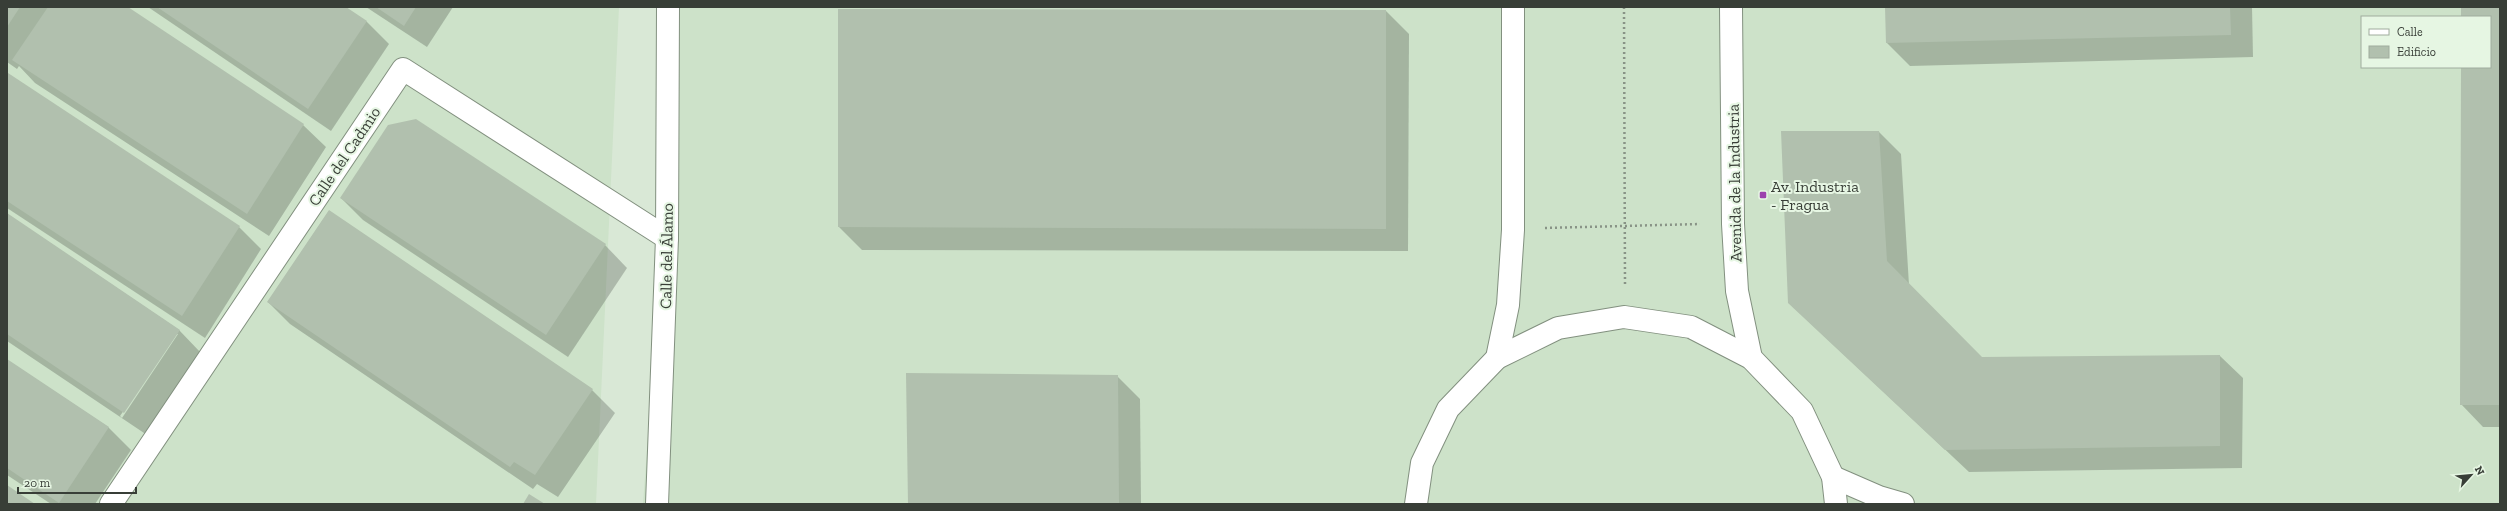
<svg xmlns="http://www.w3.org/2000/svg" width="2507" height="511" viewBox="0 0 2507 511" font-family="'Zilla Slab',serif">
	<style>
		.built { fill: #cde2c9; fill-rule: evenodd }
		.shadow { fill: #0003; fill-rule: evenodd }
		.building { fill: #b1c0ae }
		.lines { fill: none; stroke-linecap: round; stroke-linejoin: round }
		.minor-casing { stroke: #82907f; stroke-width: 24 }
		.path { stroke: #889386; stroke-width: 2.5; stroke-dasharray: 2 3; stroke-linecap: butt }
		.minor { stroke: #fff; stroke-width: 22 }
		.poi-dot { fill: #9c42ad; stroke: #e6f6e3; stroke-width: 1.5 }
		.labels { text-anchor: middle; stroke-width: 4; stroke-linejoin: round; paint-order: stroke }
		.street-label { font-size: 16px; fill: #383e37; stroke: #e6f6e3 }
		.poi-label { font-size: 16px; fill: #383e37; stroke: #e6f6e3; text-anchor: start }
	</style>
	<rect width="100%" height="100%" fill="#d9e8d6"/>
	<g class="built">
		<polygon points="7,7 619,7 596,504 7,504"/>
		<path d="M679 7H2500V504H643ZM2362 17H2490V67H2362Z"/>
	</g>
	<g class="shadow">
		<polygon points="7,7 126,7 303,125 326,147 269,236 35,83 19,66 17,69 7,62"/>
		<polygon points="148,7 345,7 367,22 389,44 331,131"/>
		<polygon points="366,7 453,7 427,47"/>
		<polygon points="1886,7 2252,7 2253,57 1910,66 1887,43"/>
		<polygon points="2462,7 2500,7 2500,427 2483,427 2461,404 2462,67 2490,67 2490,17 2462,17"/>
		<polygon points="839,10 1386,11 1409,34 1408,251 862,250 839,227"/>
		<polygon points="8,74 239,227 261,249 205,338 7,208"/>
		<polygon points="1879,132 1901,154 1909,285 1982,358 2220,356 2243,378 2242,468 1969,472 1789,303"/>
		<polygon points="341,198 605,245 627,268 568,357 363,220"/>
		<polygon points="329,211 592,390 615,413 558,497 537,484 533,489 290,324 268,302"/>
		<path d="M7 214 179 330 201 353 147 435 7 341ZM176 334H178L122 418 120 416Z"/>
		<polygon points="7,360 108,427 131,450 95,504 51,504 7,475"/>
		<polygon points="1117,376 1140,399 1141,504 909,504"/>
	</g>
	<g class="building">
		<polygon points="7,7 20,7 7,27"/>
		<polygon points="48,7 128,7 304,124 247,214 12,60"/>
		<polygon points="157,7 346,7 367,21 308,109"/>
		<polygon points="376,7 416,7 404,26"/>
		<polygon points="1885,7 2230,7 2231,35 1886,43"/>
		<polygon points="2461,7 2500,7 2500,405 2460,405 2461,67 2490,67 2490,17 2461,17"/>
		<polygon points="838,9 1386,10 1386,229 838,227"/>
		<polygon points="8,73 240,226 182,316 7,201"/>
		<polygon points="416,119 606,244 546,335 340,198 388,125"/>
		<polygon points="1781,131 1879,131 1887,261 1982,357 2220,355 2220,446 1945,450 1788,303"/>
		<polygon points="329,210 593,389 535,475 514,462 510,467 267,302"/>
		<polygon points="7,213 180,330 124,413 7,334"/>
		<polygon points="7,359 109,427 59,503 7,468"/>
		<polygon points="906,373 1118,375 1119,504 908,504"/>
		<polygon points="7,485 35,504 7,504"/>
		<polygon points="529,494 545,504 523,504"/>
	</g>
	<g class="lines">
		<defs>
			<g id="minor">
				<polyline points="1731,7 1733,224 1737,291 1751,358"/>
				<polyline points="1497,358 1508,305 1513,230 1513,7"/>
				<polyline points="1833,477 1879,497 1903,504"/>
				<polyline points="111,504 403,69 667,238"/>
				<polyline points="657,504 667,238 668,7"/>
				<polyline points="1416,504 1422,463 1448,409 1497,358 1558,328 1624,317 1691,327 1751,358 1802,411 1833,477 1836,504"/>
			</g>
		</defs>
		<use href="#minor" class="minor-casing"/>
		<g class="path">
			<polyline points="1624,7 1625,284"/>
			<polyline points="1545,228 1700,224"/>
		</g>
		<use href="#minor" class="minor"/>
	</g>
	<rect class="poi-dot" x="1759" y="191" width="8" height="8" rx="2"/>
	<g class="labels">
		<g class="street-label">
			<text transform="translate(344 156) rotate(-56)" y="6">Calle del Cadmio</text>
			<text transform="translate(1734 183) rotate(-91)" y="6">Avenida de la Industria</text>
			<text transform="translate(666 256) rotate(-89)" y="6">Calle del Álamo</text>
		</g>
		<g class="poi-label">
			<text x="1771" y="192">Av. Industria<tspan x="1771" dy="18">- Fragua</tspan></text>
		</g>
	</g>
	<rect width="2507" height="511" fill="none" stroke="#383e37" stroke-width="16"/>
	<rect x="2361" y="16" width="130" height="52" fill="#e6f6e3" stroke="#a0ac9e"/>
	<rect x="2369" y="29" width="20" height="6" fill="#ffffff" stroke="#a0ac9e"/>
	<text x="2397" y="36" font-size="12" fill="#383e37">Calle</text>
	<rect x="2369" y="46" width="20" height="12" fill="#b1c0ae" stroke="#a0ac9e"/>
	<text x="2397" y="56" font-size="12" fill="#383e37">Edificio</text>
	<g transform="translate(2471 475) rotate(63)" stroke="#e6f6e3" stroke-width="3" paint-order="stroke">
	<path d="M0-3L7 15L0 10L-7 15Z" fill="#383e37"/>
	<text y="-6" font-size="11" font-weight="bold" text-anchor="middle" fill="#383e37">N</text>
	</g>
	<path d="M18 487v6h118v-6" fill="none" stroke="#383e37" stroke-width="2"/>
	<text x="24" y="487" font-size="12" fill="#383e37" stroke="#e6f6e3" stroke-width="3" paint-order="stroke">20 m</text>
</svg>
